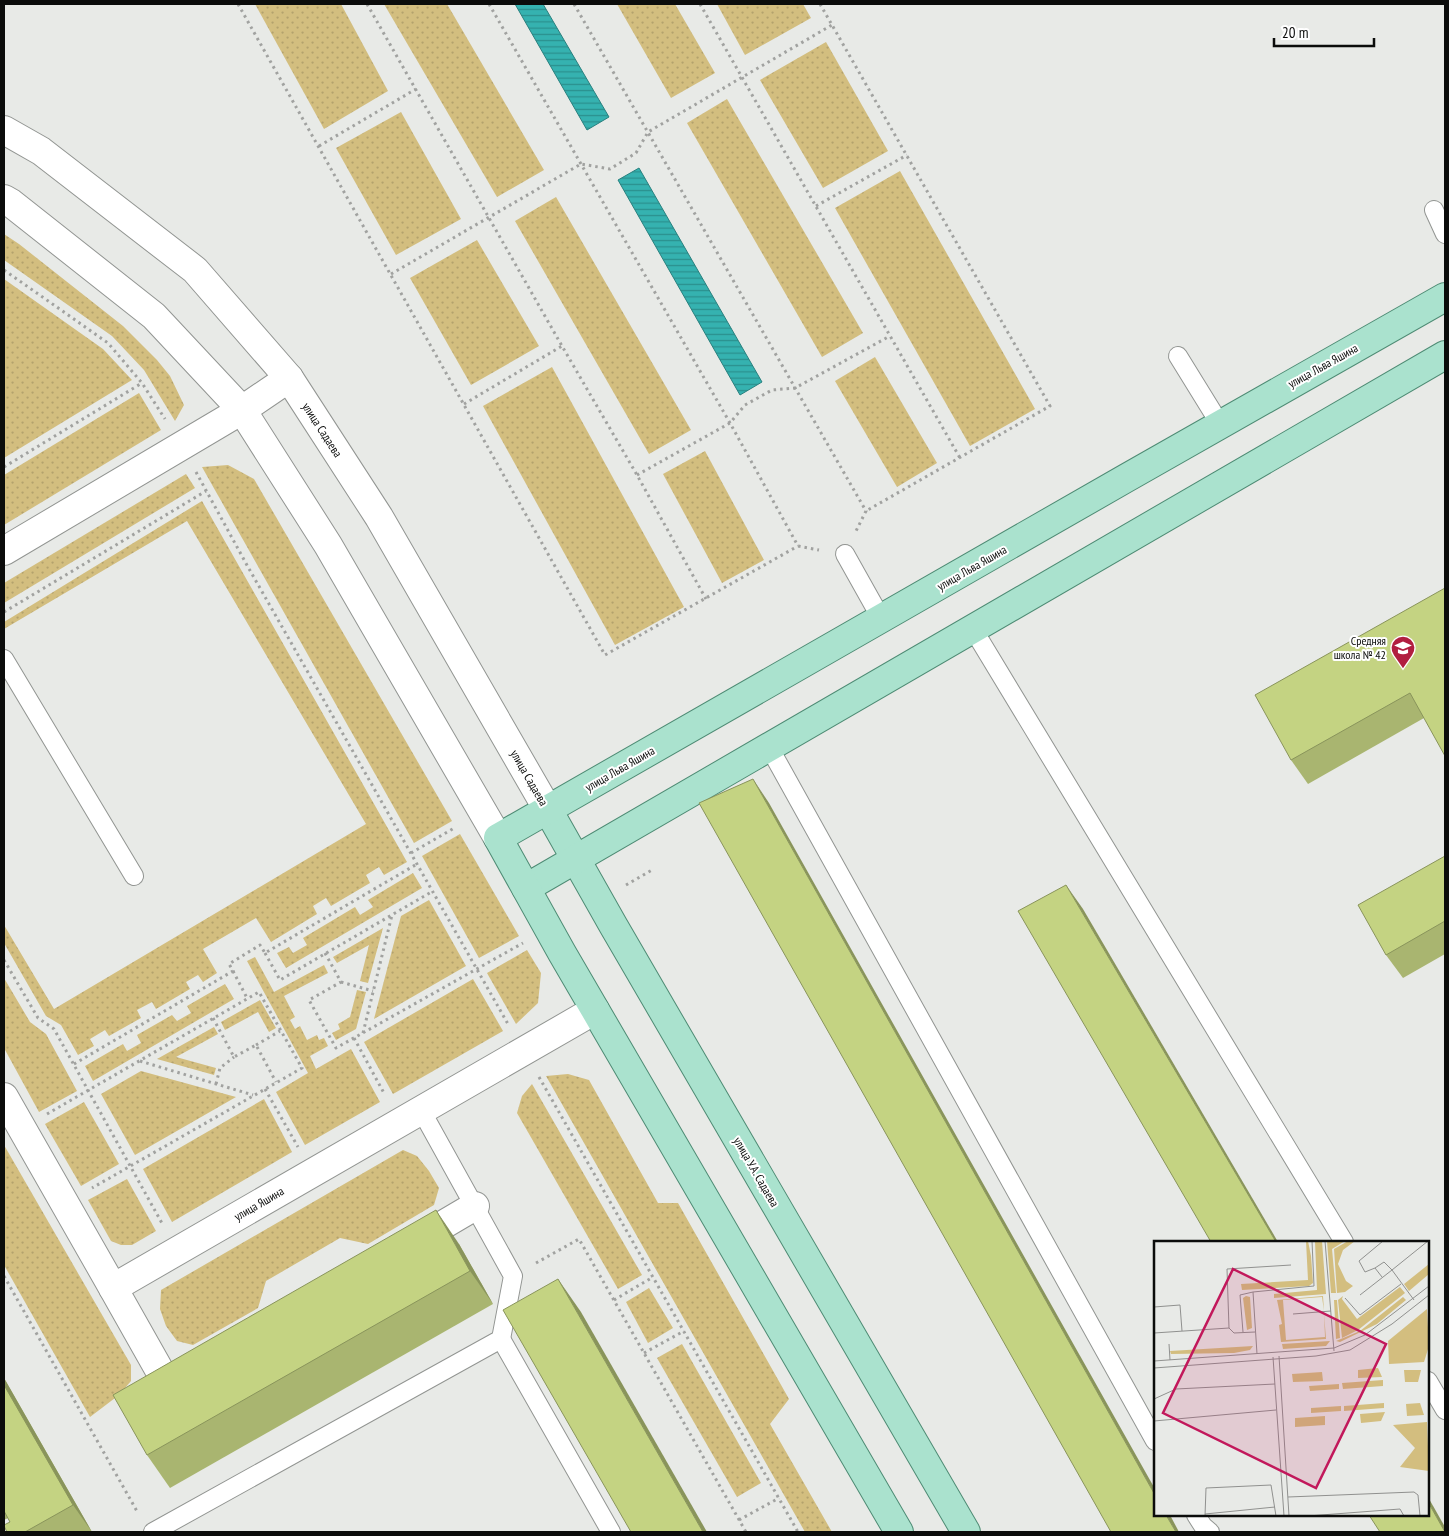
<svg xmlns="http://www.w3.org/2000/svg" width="1449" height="1536" viewBox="0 0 1449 1536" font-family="'PT Sans Narrow',sans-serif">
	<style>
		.grass { fill: url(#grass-dots) }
		.water { fill: url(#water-rules); stroke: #28807e }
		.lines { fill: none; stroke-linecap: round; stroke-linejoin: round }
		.service-casing { stroke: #929592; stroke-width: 20 }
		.minor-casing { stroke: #929592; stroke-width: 30 }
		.secondary-casing { stroke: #929592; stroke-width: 30 }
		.primary-casing { stroke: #4e8b74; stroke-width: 30 }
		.path { stroke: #a1a2a0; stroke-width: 3; stroke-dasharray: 2.5 4; stroke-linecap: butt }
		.service { stroke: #fff; stroke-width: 18 }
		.minor { stroke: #fff; stroke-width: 28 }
		.secondary { stroke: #fff; stroke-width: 28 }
		.primary { stroke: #aae2ce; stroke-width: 28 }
		.wall { fill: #a9b570 }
		.shaded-wall { fill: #89945b }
		.building { fill: #c4d382; stroke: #89945b }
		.labels { text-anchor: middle; stroke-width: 4; stroke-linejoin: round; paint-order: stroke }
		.street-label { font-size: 12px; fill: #0b0c0b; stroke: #fff }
		.poi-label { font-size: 12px; fill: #0b0c0b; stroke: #fff; text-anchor: end }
		.inset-road { fill: none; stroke: #90918f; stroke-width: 1 }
		.view { fill: #c2185b; fill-opacity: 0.15; stroke: #c2185b; stroke-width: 2.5 }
		.inset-edge { fill: none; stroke: #0b0c0b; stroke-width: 2.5 }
	</style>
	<defs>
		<pattern id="grass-dots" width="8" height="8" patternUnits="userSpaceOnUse" patternTransform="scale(1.25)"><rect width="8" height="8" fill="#d3be7f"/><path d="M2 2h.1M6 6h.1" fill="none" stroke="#b4a26c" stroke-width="1.8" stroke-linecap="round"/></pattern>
		<pattern id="water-rules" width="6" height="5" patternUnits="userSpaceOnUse" patternTransform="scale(1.25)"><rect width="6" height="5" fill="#35b2b0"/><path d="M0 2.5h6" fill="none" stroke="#2b8f8d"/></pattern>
	</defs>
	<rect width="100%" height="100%" fill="#e8eae7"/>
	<g class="grass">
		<polygon points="255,4 341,4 388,91 324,129"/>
		<polygon points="384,4 447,4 544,170 497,197"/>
		<polygon points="617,4 675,4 715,73 671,98"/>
		<polygon points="717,4 803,4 811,18 745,55"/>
		<polygon points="826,42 888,151 823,188 760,80"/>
		<polygon points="727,99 863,333 822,357 687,123"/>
		<polygon points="401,112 461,219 396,255 336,148"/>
		<polygon points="900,171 1035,409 970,446 835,208"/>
		<polygon points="556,197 691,430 649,454 515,221"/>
		<polygon points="4,234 19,244 123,326 157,360 170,376 184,405 175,421 144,370 112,336 4,260"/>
		<polygon points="477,240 539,346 471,385 410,278"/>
		<polygon points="4,279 103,349 132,380 4,458"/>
		<polygon points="875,357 937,463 897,487 835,381"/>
		<polygon points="552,367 684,607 615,645 483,406"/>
		<polygon points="139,393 161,430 4,525 4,475"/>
		<polygon points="705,451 764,560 722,583 663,474"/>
		<polygon points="228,465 254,479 452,821 414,843 202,467"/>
		<polygon points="186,474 195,488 4,603 4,583"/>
		<polygon points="202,501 407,862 384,875 379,867 366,875 370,883 331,906 326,898 313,906 317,914 271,942 256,918 203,949 217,973 203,982 198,975 186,982 190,989 156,1009 152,1002 137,1010 141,1018 109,1036 105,1030 90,1039 94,1046 78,1055 61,1025 46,1016 4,943 4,925 54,1009 366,824 187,521 4,629 4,622"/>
		<polygon points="460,834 519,936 479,958 422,856"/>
		<polygon points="413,873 422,888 286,968 277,953 289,947 293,953 307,945 303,938 355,907 360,915 373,907 368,900"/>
		<polygon points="429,900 466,966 374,1019 401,916"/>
		<polygon points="383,928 368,983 360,981 369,945 337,963 333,957"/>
		<polygon points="527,950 541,973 538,1003 516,1024 487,973"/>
		<polygon points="255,957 274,992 324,965 328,973 284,996 295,1017 290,1020 295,1029 300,1026 307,1040 317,1035 319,1040 324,1038 328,1046 310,1056 316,1069 351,1049 380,1102 305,1145 276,1092 308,1073 247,961"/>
		<polygon points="4,978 30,1022 46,1034 77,1091 39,1112 4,1048"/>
		<polygon points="473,979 503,1031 393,1094 364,1042"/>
		<polygon points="225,984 234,999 93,1081 85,1066 123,1044 127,1051 141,1043 137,1035 172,1015 177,1021 191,1013 187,1006"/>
		<polygon points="357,990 366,992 356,1029 336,1040 332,1033 340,1029 338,1024 350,1017"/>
		<polygon points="260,1000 276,1028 269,1032 258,1012 225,1030 221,1022"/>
		<polygon points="214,1027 218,1034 176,1057 216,1068 214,1075 157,1059"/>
		<polygon points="141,1071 236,1097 135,1155 101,1094"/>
		<polygon points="568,1074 589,1080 658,1203 678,1203 789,1399 770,1424 832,1532 805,1532 546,1076"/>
		<polygon points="532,1084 642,1275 618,1289 517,1113 522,1096"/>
		<polygon points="264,1099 292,1152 172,1222 143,1169"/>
		<polygon points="84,1102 119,1164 81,1186 45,1124"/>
		<polygon points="4,1145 131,1365 131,1381 119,1395 90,1417 4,1265"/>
		<polygon points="403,1150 417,1156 429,1171 439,1188 434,1205 368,1244 340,1238 266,1281 258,1308 193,1345 177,1341 166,1326 160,1309 161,1290"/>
		<polygon points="127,1179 156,1231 132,1245 121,1245 111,1241 88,1200"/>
		<polygon points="649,1288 673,1328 648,1343 626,1302"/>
		<polygon points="682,1344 761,1483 737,1497 657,1358"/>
	</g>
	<g class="water">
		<polygon points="515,4 543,4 609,117 587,130"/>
		<polygon points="639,168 762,382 740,395 618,180"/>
	</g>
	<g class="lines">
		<defs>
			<g id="service">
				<polyline points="1434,210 1445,234"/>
				<polyline points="1178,356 1220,424"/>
				<polyline points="845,554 882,620"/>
				<polyline points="973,629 1344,1242"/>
				<polyline points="4,659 134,876"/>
				<polyline points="769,747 1155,1441"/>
				<polyline points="501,1339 611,1532"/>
				<polyline points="1428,1381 1445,1410"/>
				<polyline points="1196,1515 1203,1526 1210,1532"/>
				<polyline points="153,1532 501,1339 513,1276 421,1110"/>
			</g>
			<g id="minor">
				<polyline points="4,551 242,410 289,378"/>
				<polyline points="4,1097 113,1288 595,1010"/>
				<polyline points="414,1242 475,1206"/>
				<polyline points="113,1288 161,1373 170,1379 181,1377 191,1371"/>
			</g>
			<g id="secondary">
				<polyline points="4,130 41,151 195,270 289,378 379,517 548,810"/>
				<polyline points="4,199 11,203 154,316 242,410 328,545 498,838"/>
			</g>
			<g id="primary">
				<polyline points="548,810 613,925 966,1532"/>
				<polyline points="526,888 1445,355"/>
				<path d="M899 1532 562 953 498 838C814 659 1128 475 1445 297"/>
			</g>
		</defs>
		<use href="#service" class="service-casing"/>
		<use href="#minor" class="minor-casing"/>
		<use href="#secondary" class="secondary-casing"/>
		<use href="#primary" class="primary-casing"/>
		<g class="path">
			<polyline points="238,4 605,655 798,546"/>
			<polyline points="367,4 562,346 637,475 706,599"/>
			<polyline points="489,4 730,423 798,546 819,550"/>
			<polyline points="574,4 866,511 856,531"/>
			<polyline points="700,4 960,458"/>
			<polyline points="820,4 1050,406 866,511"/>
			<polyline points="319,146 416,89"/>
			<polyline points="816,206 907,155"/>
			<polyline points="4,270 108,343 142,383 165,419"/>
			<polyline points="391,274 581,164 610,169 636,153 648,132 832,25"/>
			<polyline points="464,404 562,346"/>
			<polyline points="4,467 142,383"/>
			<polyline points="196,472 248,567 508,1024"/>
			<polyline points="637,475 730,423 745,405 772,390 795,388 890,336"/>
			<polyline points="4,612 206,491"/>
			<polyline points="411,853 456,827"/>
			<polyline points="626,885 652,870"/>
			<polyline points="265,953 280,980 433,891"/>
			<polyline points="325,953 341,982 309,1000 336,1048 523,943"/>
			<polyline points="4,960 38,1018 54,1029 163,1225"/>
			<polyline points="233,971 247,998"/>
			<polyline points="341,982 373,991"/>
			<polyline points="213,1018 234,1057 256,1045 276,1082"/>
			<polyline points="363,1033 392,915"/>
			<polyline points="354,1038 385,1095"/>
			<polyline points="256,1045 280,1031"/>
			<polyline points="140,1061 253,1095"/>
			<polyline points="74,1064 233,971 229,964 260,945 265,953 417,864"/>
			<polyline points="539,1077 798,1532"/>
			<polyline points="216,1084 220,1068 234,1057"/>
			<polyline points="265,1089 298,1147"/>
			<polyline points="47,1114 259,992 302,1068 92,1188"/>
			<polyline points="536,1263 579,1239 746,1532"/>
			<polyline points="4,1276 138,1513"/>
			<polyline points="614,1300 653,1277"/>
			<polyline points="644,1353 684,1331"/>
			<polyline points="739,1520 779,1498"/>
		</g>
		<use href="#service" class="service"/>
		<use href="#minor" class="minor"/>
		<use href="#secondary" class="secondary"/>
		<use href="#primary" class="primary"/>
	</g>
	<g class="wall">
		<polygon points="1445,588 1424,718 1308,784 1291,760"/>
		<polygon points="1445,856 1445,954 1403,978 1386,955"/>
		<polygon points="459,1244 493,1304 170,1488 147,1455"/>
		<polygon points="4,1378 92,1532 7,1532 10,1522 8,1518 4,1520"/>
	</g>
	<g class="shaded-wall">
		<polygon points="753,779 769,803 1155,1489 1155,1495"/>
		<polygon points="1066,885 1083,909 1278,1242 1276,1242"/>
		<polygon points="436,1210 459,1244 493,1304 470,1271"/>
		<polygon points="558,1279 581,1312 707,1532 703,1532"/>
		<polygon points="4,1378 92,1532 73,1505 4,1385"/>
		<polygon points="1428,1497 1445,1527 1445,1532 1428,1502"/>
		<polygon points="1166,1515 1170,1515 1179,1532 1176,1532"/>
	</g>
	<g class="building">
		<polygon points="1445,588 1445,756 1410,693 1291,760 1255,695"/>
		<polygon points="753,779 1155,1495 1155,1515 1166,1515 1176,1532 1111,1532 699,803"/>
		<polygon points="1445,856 1445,921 1386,955 1358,905"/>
		<polygon points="1066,885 1276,1242 1211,1242 1018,911"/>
		<polygon points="436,1210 470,1271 147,1455 113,1395"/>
		<polygon points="558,1279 703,1532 631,1532 503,1310"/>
		<polygon points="4,1385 73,1505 25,1532 7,1532 4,1526 4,1525 10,1522 4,1511"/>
		<polygon points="1428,1502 1445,1532 1380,1532 1369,1515 1428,1515"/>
	</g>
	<defs>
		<symbol id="school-pin" viewBox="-11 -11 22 30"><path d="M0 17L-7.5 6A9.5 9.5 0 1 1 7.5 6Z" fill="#b11e40" stroke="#fff"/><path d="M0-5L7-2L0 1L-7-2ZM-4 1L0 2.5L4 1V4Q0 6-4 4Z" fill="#fff"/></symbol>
	</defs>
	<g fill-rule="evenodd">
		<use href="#school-pin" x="1389" y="634" width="28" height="38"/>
	</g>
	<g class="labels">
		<g class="street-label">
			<text transform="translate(1323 366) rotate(-29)" y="4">улица Льва Яшина</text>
			<text transform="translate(322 430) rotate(57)" y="4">улица Садаева</text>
			<text transform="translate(972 568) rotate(-30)" y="4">улица Льва Яшина</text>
			<text transform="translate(620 769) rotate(-30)" y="4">улица Льва Яшина</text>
			<text transform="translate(529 778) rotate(60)" y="4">улица Садаева</text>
			<text transform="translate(756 1172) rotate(60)" y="4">улица У.А. Садаева</text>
			<text transform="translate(259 1204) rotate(-30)" y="4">улица Яшина</text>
		</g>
		<g class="poi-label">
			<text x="1386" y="645">Средняя<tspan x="1386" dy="14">школа № 42</tspan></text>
		</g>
	</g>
	<g transform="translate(1154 1241)">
		<rect width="275" height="275" fill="#e8eae7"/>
		<path d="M152 0H154L157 15 159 42 155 45 88 49 87 43 154 39ZM161 0H168L172 53 120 57V53L163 49ZM173 0H191L178 8 182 52H177ZM194 0H201L189 9 184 23 192 40 199 45 191 51 183 52 180 8ZM275 23V33L255 50 250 43ZM246 46 251 52 204 89 188 97 184 59 189 55 188 58 203 78ZM92 55 96 56 98 87 93 89 89 57ZM169 55 170 70 168 56 129 59 132 99 171 96 170 72 172 98 127 101 125 84 128 83 123 59ZM249 56 252 59 223 83 186 101 182 100 206 90ZM180 59H183L186 97 182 98ZM273 68 275 105 270 121 235 123 234 100ZM176 100 172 105 129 108 128 103ZM99 105 96 109 80 112 17 113 16 110ZM224 127 228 136 204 137V129ZM250 129H267L264 141H251ZM168 131 169 140 139 141 138 133ZM229 139V145L189 148 188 142ZM185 143V148L156 150 155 145ZM230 162V167L190 170V165ZM266 162 270 174 253 175 252 163ZM187 165V170L157 172V167ZM231 171 227 180 207 182 206 173ZM171 175V184L141 186V177ZM273 181 275 230 246 226 261 207 239 184Z" fill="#d3be7f"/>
		<path class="inset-road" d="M171 0 180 110M228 36 221 27 211 31 205 20 229 0M206 54 238 29 230 21 221 27M191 57 206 74 247 43M260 59 238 29 274 0M0 66 26 64 28 90M139 73 177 70M89 91 86 54 99 51M101 91 80 92 75 87 73 28 137 24M0 92 75 87M15 103 16 119M103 113 99 51 160 45 158 0M125 115 135 275M119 116 130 275M0 120 180 107 211 94 275 45M0 127 162 115 196 109 238 83 275 54M0 158 22 148 121 143M0 180 122 169M134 256 260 251 264 254 266 275M51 273 121 266M51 275 52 247 117 244 122 275M154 275 246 268 250 275"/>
		<path class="view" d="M79 28 232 103 162 247 9 172Z"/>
		<rect width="275" height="275" class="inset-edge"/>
	</g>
	<rect width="1449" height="1536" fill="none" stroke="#0b0c0b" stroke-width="10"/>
	<path d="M1274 38v8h100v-8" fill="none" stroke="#0b0c0b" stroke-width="2.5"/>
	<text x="1282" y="38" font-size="15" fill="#0b0c0b" stroke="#ffffff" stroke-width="4" paint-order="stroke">20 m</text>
</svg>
